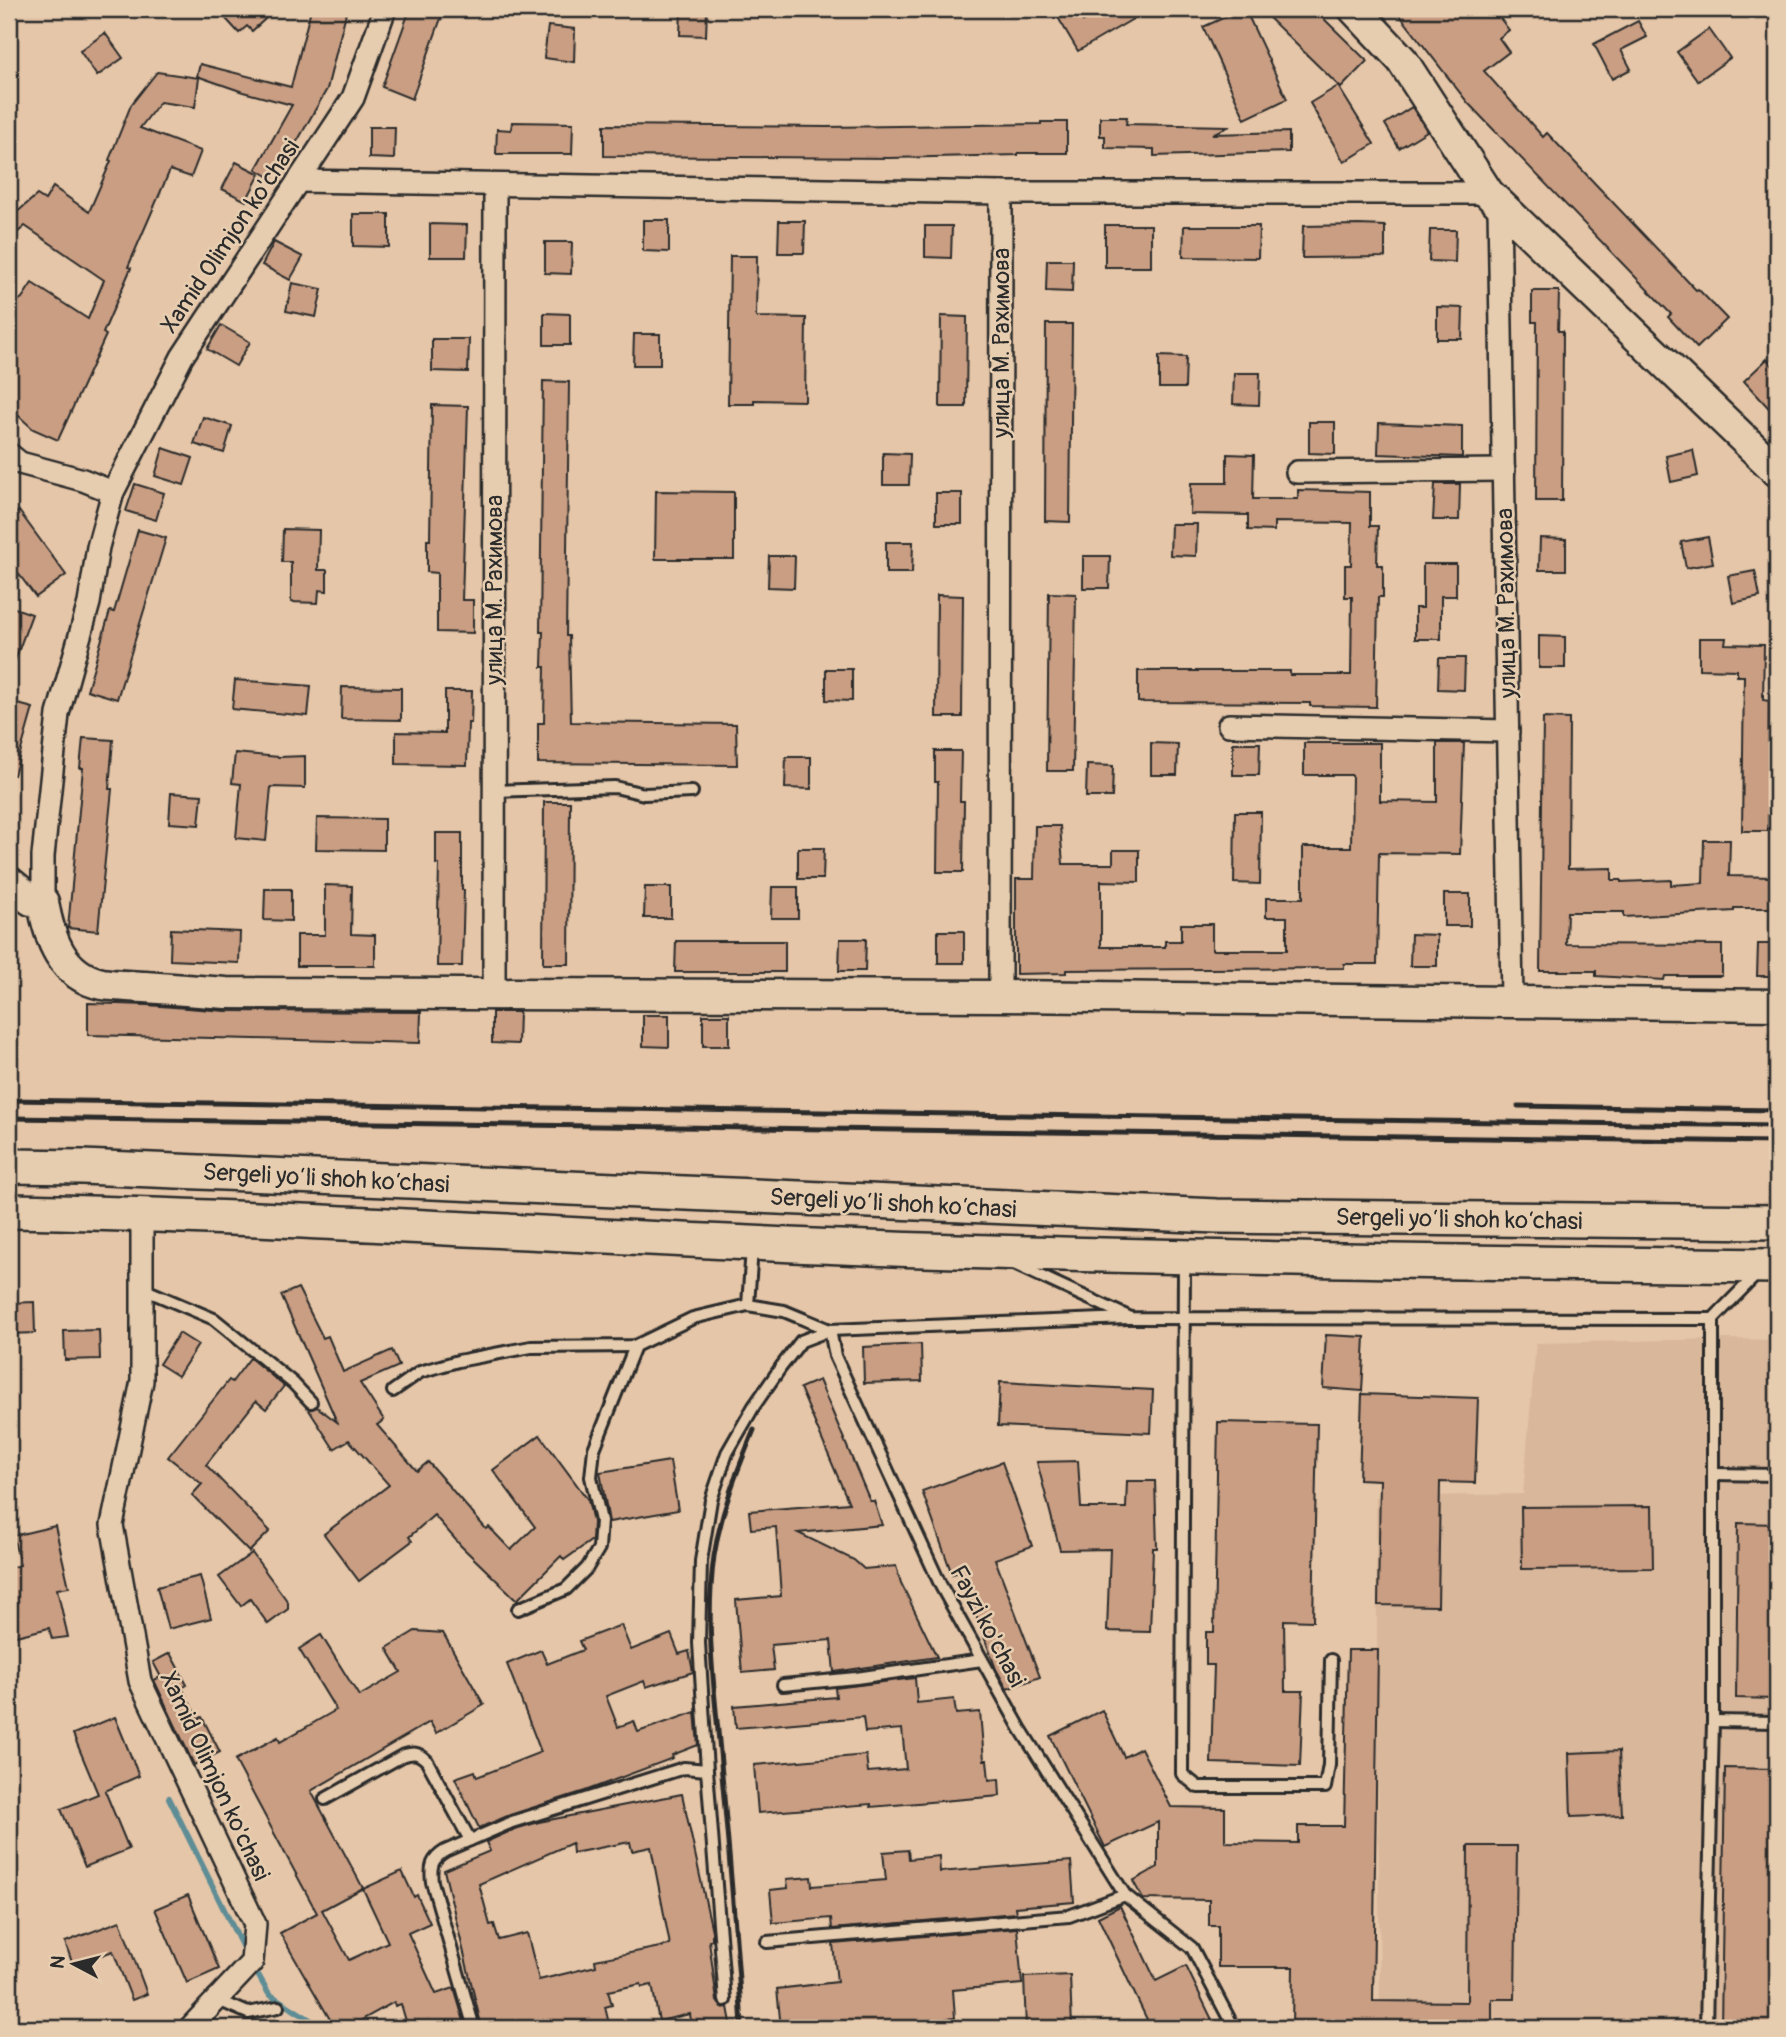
<svg xmlns="http://www.w3.org/2000/svg" width="1786" height="2037" viewBox="0 0 1786 2037" font-family="Pangolin,sans-serif">
	<style>
		.built { fill: #d9b79b }
		.lines { fill: none; stroke-linecap: round; stroke-linejoin: round }
		.stream { stroke: #5e8d96; stroke-width: 6 }
		.building { fill: #ca9e83; stroke: #2b2b2b; stroke-width: 2; fill-rule: evenodd }
		.lane-casing { stroke: #2b2b2b; stroke-width: 16 }
		.street-casing { stroke: #2b2b2b; stroke-width: 26 }
		.secondary-casing { stroke: #2b2b2b; stroke-width: 35 }
		.primary-casing { stroke: #2b2b2b; stroke-width: 38 }
		.lane { stroke: #e7cdaf; stroke-width: 10 }
		.street { stroke: #e7cdaf; stroke-width: 21 }
		.secondary { stroke: #e7cdaf; stroke-width: 30 }
		.primary { stroke: #e7cdaf; stroke-width: 33 }
		.rail { stroke: #2b2b2b; stroke-width: 5 }
		.labels { text-anchor: middle; stroke-width: 5; stroke-linejoin: round; paint-order: stroke }
		.street-label { font-size: 24px; fill: #2b2b2b; stroke: #e7cdaf }
	</style>
	<rect width="100%" height="100%" fill="#e5c6a8"/>
	<filter id="ink" filterUnits="userSpaceOnUse"><feTurbulence type="fractalNoise" baseFrequency=".0143" numOctaves="2"/><feDisplacementMap in="SourceGraphic" scale="14" xChannelSelector="R" yChannelSelector="G"/><feConvolveMatrix kernelMatrix="1 2 1 2 8 2 1 2 1" color-interpolation-filters="sRGB"/></filter>
	<g filter="url(#ink)">
		<polygon class="built" points="1722,1339 1777,1340 1777,2028 1380,2028 1376,1497 1523,1494 1536,1343"/>
		<g class="lines">
			<g class="stream">
				<polyline points="169,1798 246,1954"/>
				<polyline points="253,1966 269,1994 323,2028"/>
			</g>
		</g>
		<g class="building">
			<polygon points="217,9 276,9 252,31 247,26 239,33"/>
			<polygon points="311,9 347,9 327,89 298,140 271,178 256,169 292,105 243,92 197,76 200,64 291,87"/>
			<polygon points="410,9 447,9 440,21 412,99 382,87"/>
			<polygon points="681,9 707,9 706,36 680,35"/>
			<polygon points="1053,9 1076,9 1083,21 1103,9 1150,9 1078,51"/>
			<polygon points="1243,9 1245,9 1287,99 1245,119 1203,27"/>
			<polygon points="1260,9 1314,9 1367,61 1341,88"/>
			<polygon points="1395,9 1493,9 1509,30 1499,38 1509,52 1484,71 1543,137 1547,133 1696,290 1698,289 1727,319 1697,348 1668,317 1671,314 1468,103"/>
			<polygon points="1638,21 1647,37 1621,50 1631,69 1612,79 1594,44"/>
			<polygon points="548,26 575,29 574,62 544,58"/>
			<polygon points="1709,29 1730,58 1698,81 1677,52"/>
			<polygon points="105,33 123,58 97,76 80,51"/>
			<polygon points="157,72 199,78 195,107 160,102 140,128 201,151 191,177 170,170 128,267 131,268 103,333 106,335 58,440 33,429 9,407 9,338 17,333 9,321 9,307 22,298 32,283 88,319 104,280 25,226 9,240 9,219 37,195 45,200 53,187 89,212 111,161 109,160 131,105"/>
			<polygon points="1338,86 1374,144 1344,162 1310,103"/>
			<polygon points="1412,107 1427,131 1399,148 1385,124"/>
			<polygon points="1100,117 1127,117 1126,124 1230,126 1212,134 1289,132 1289,152 1154,156 1154,149 1105,148 1105,136 1100,136"/>
			<polygon points="512,122 573,123 572,154 496,154 497,129 511,130"/>
			<polygon points="1041,122 1067,122 1067,153 1018,153 1018,155 890,158 604,156 604,125 826,127 1041,124"/>
			<polygon points="369,127 395,127 394,159 369,158"/>
			<polygon points="236,162 260,174 246,201 222,189"/>
			<polygon points="353,214 389,214 389,247 353,246"/>
			<polygon points="643,220 669,220 669,252 643,251"/>
			<polygon points="779,221 805,221 804,253 778,253"/>
			<polygon points="430,224 467,225 466,257 430,257"/>
			<rect x="1105" y="225" width="46" height="42"/>
			<polygon points="1359,225 1385,226 1385,257 1302,258 1303,226"/>
			<polygon points="925,226 952,226 951,258 925,257"/>
			<polygon points="1184,226 1259,226 1258,258 1183,257"/>
			<polygon points="1430,230 1456,230 1455,262 1429,261"/>
			<polygon points="274,242 303,257 290,280 262,265"/>
			<polygon points="545,242 572,242 571,274 545,273"/>
			<polygon points="730,256 757,256 756,317 806,318 805,401 754,400 754,404 728,404"/>
			<polygon points="1047,260 1073,260 1072,292 1046,291"/>
			<polygon points="292,283 322,289 316,317 286,311"/>
			<polygon points="1532,291 1559,291 1558,331 1563,331 1562,501 1536,501 1537,322 1532,322"/>
			<polygon points="1437,307 1463,308 1462,339 1437,339"/>
			<polygon points="544,313 570,314 570,345 544,345"/>
			<polygon points="941,316 967,317 966,407 940,407"/>
			<polygon points="1046,324 1072,324 1070,522 1045,521"/>
			<polygon points="221,325 250,342 236,366 207,349"/>
			<polygon points="634,334 660,334 660,365 633,365"/>
			<polygon points="432,339 469,339 468,372 432,371"/>
			<polygon points="1159,356 1186,357 1185,388 1159,388"/>
			<polygon points="1767,359 1777,371 1777,417 1744,381"/>
			<polygon points="1234,373 1260,373 1259,405 1233,404"/>
			<polygon points="543,381 569,382 566,636 569,636 571,722 736,724 737,765 538,763 538,723 544,723 545,667 542,667 543,632 540,632"/>
			<polygon points="432,405 468,406 462,600 473,600 473,633 437,632 437,573 427,572 427,540 430,540"/>
			<polygon points="203,417 232,426 224,453 194,444"/>
			<polygon points="1309,422 1335,422 1335,454 1309,453"/>
			<polygon points="1379,423 1462,426 1462,457 1378,454"/>
			<polygon points="163,448 193,458 184,485 155,476"/>
			<polygon points="1693,450 1698,476 1671,482 1666,456"/>
			<polygon points="883,453 910,454 909,485 883,485"/>
			<polygon points="1227,454 1254,455 1253,499 1298,499 1298,490 1370,492 1370,526 1378,526 1377,565 1383,565 1383,597 1378,597 1376,707 1310,706 1310,703 1138,702 1138,671 1290,671 1290,675 1351,675 1352,597 1345,597 1345,565 1351,565 1352,523 1274,522 1274,531 1248,530 1248,515 1190,514 1191,483 1227,483"/>
			<polygon points="135,484 164,493 156,520 126,511"/>
			<polygon points="1435,484 1460,484 1459,520 1433,520"/>
			<polygon points="656,491 734,492 734,559 655,559"/>
			<rect x="936" y="493" width="26" height="31"/>
			<polygon points="19,511 66,575 36,597 9,561 9,519"/>
			<polygon points="1171,524 1197,524 1196,556 1170,555"/>
			<polygon points="283,529 319,530 318,570 327,570 327,591 319,590 318,603 291,602 291,562 282,562"/>
			<polygon points="138,530 166,538 117,699 87,690 110,611 114,612"/>
			<polygon points="1708,537 1713,563 1686,568 1681,542"/>
			<polygon points="1540,538 1566,539 1566,570 1539,570"/>
			<polygon points="886,542 913,542 912,573 886,573"/>
			<polygon points="769,556 795,556 794,588 768,587"/>
			<polygon points="1083,556 1110,556 1109,588 1083,588"/>
			<polygon points="1423,564 1456,564 1456,596 1441,596 1441,639 1415,639 1415,608 1423,608"/>
			<polygon points="1755,571 1760,597 1733,603 1728,576"/>
			<polygon points="1049,593 1076,594 1073,771 1047,771"/>
			<polygon points="937,595 963,596 962,717 936,717"/>
			<polygon points="9,606 32,614 11,671 9,671"/>
			<polygon points="1539,636 1565,637 1565,668 1539,668"/>
			<polygon points="1699,638 1726,638 1725,644 1764,645 1763,700 1769,701 1768,831 1742,831 1744,676 1737,676 1737,670 1699,669"/>
			<polygon points="1439,658 1465,658 1464,690 1438,689"/>
			<polygon points="826,669 852,669 852,701 826,700"/>
			<polygon points="235,680 311,686 308,716 232,709"/>
			<polygon points="342,687 401,688 401,720 341,719"/>
			<polygon points="445,691 472,691 471,723 468,723 467,765 396,764 396,732 445,733"/>
			<polygon points="14,703 33,708 14,775 9,774 9,720"/>
			<polygon points="1543,718 1569,719 1568,869 1612,868 1612,880 1621,880 1621,882 1671,880 1671,885 1703,883 1704,840 1730,840 1729,876 1772,877 1772,908 1734,908 1734,911 1624,917 1624,912 1567,912 1566,944 1722,945 1722,976 1665,976 1664,980 1596,976 1596,971 1540,971"/>
			<polygon points="83,738 113,740 109,789 112,789 98,931 68,928 83,768 80,768"/>
			<polygon points="1151,743 1178,744 1177,775 1151,775"/>
			<polygon points="1233,743 1260,743 1259,775 1233,775"/>
			<polygon points="1304,743 1380,743 1380,801 1437,802 1437,743 1464,743 1460,854 1379,853 1377,964 1344,964 1344,968 1066,970 1066,973 1016,974 1016,879 1034,879 1035,826 1060,826 1063,864 1113,864 1113,850 1139,850 1139,882 1101,881 1101,947 1165,947 1165,941 1181,941 1181,924 1212,924 1212,950 1287,950 1287,917 1266,917 1266,898 1303,898 1303,847 1351,847 1352,775 1304,775"/>
			<polygon points="935,751 961,751 960,801 964,801 963,872 937,872 938,782 935,782"/>
			<polygon points="235,753 279,757 305,756 305,788 271,787 266,841 236,838 241,784 232,783"/>
			<polygon points="786,757 811,757 811,789 785,788"/>
			<polygon points="1087,765 1113,766 1112,797 1086,797"/>
			<polygon points="171,793 202,795 199,825 169,823"/>
			<polygon points="544,802 570,802 569,964 543,964"/>
			<polygon points="1235,812 1261,812 1260,884 1234,883"/>
			<polygon points="317,818 384,819 384,850 316,849"/>
			<polygon points="436,833 462,833 462,890 464,890 462,966 437,966 439,864 436,864"/>
			<polygon points="798,848 824,848 823,879 798,879"/>
			<polygon points="325,885 352,886 351,934 375,935 375,966 297,966 297,935 325,935"/>
			<polygon points="645,887 671,887 671,918 644,918"/>
			<polygon points="772,887 798,887 798,918 771,918"/>
			<polygon points="265,889 291,889 291,921 264,920"/>
			<rect x="1444" y="894" width="26" height="32"/>
			<polygon points="171,929 240,932 239,963 170,960"/>
			<rect x="938" y="931" width="26" height="32"/>
			<polygon points="1411,934 1437,935 1437,966 1410,966"/>
			<polygon points="840,939 866,939 865,971 839,971"/>
			<polygon points="676,941 785,941 785,972 675,972"/>
			<polygon points="1758,944 1777,944 1777,976 1757,976"/>
			<polygon points="88,1003 147,1005 226,1011 421,1012 420,1043 88,1035"/>
			<polygon points="492,1012 519,1012 518,1044 492,1043"/>
			<polygon points="643,1015 669,1015 669,1047 643,1046"/>
			<rect x="703" y="1015" width="26" height="31"/>
			<polygon points="298,1288 323,1338 328,1336 343,1372 392,1350 399,1366 360,1383 384,1420 377,1425 417,1471 428,1462 486,1529 489,1527 511,1550 535,1527 493,1470 540,1435 588,1500 593,1522 592,1540 564,1560 561,1556 517,1600 461,1546 434,1515 409,1537 412,1541 359,1581 324,1534 389,1485 349,1440 334,1449 309,1410 317,1407 337,1422 281,1295"/>
			<polygon points="34,1302 35,1333 9,1334 9,1303"/>
			<polygon points="99,1330 100,1359 65,1360 64,1331"/>
			<polygon points="179,1333 198,1345 178,1376 159,1364"/>
			<polygon points="1326,1335 1365,1337 1362,1391 1323,1388"/>
			<polygon points="921,1344 922,1381 864,1383 863,1347"/>
			<polygon points="250,1358 284,1386 266,1409 256,1401 206,1465 270,1531 249,1552 192,1495 202,1484 168,1457 229,1380 232,1382"/>
			<polygon points="819,1380 870,1501 874,1501 882,1525 798,1533 854,1560 864,1569 896,1566 901,1583 937,1657 834,1672 831,1640 771,1645 774,1670 742,1673 736,1600 781,1596 776,1527 751,1529 749,1511 849,1503 800,1388"/>
			<polygon points="1000,1382 1153,1390 1151,1433 998,1426"/>
			<polygon points="1362,1394 1478,1398 1475,1483 1440,1482 1438,1606 1378,1605 1380,1480 1359,1479"/>
			<polygon points="1218,1422 1317,1424 1313,1621 1284,1620 1285,1691 1303,1691 1300,1766 1211,1763 1214,1665 1206,1665 1206,1632 1214,1632"/>
			<polygon points="670,1461 678,1510 609,1522 600,1472"/>
			<polygon points="1078,1461 1081,1508 1126,1508 1127,1481 1155,1481 1157,1548 1153,1548 1150,1632 1107,1631 1110,1549 1060,1550 1037,1462"/>
			<polygon points="1002,1462 1032,1546 995,1559 1040,1677 1007,1689 996,1669 960,1572 952,1574 922,1491"/>
			<polygon points="1652,1506 1653,1568 1522,1569 1521,1507"/>
			<polygon points="1738,1523 1777,1524 1777,1699 1736,1698"/>
			<polygon points="55,1526 69,1587 57,1589 68,1637 52,1639 49,1628 16,1636 9,1604 9,1568 20,1565 13,1536"/>
			<polygon points="252,1553 288,1602 288,1609 268,1624 250,1599 241,1606 219,1577"/>
			<polygon points="200,1576 211,1618 168,1629 157,1587"/>
			<polygon points="621,1625 631,1650 671,1634 679,1654 689,1651 693,1672 646,1687 644,1681 606,1696 618,1727 634,1721 638,1732 695,1712 698,1745 672,1755 673,1758 585,1791 510,1815 479,1828 455,1778 475,1771 477,1777 541,1752 507,1664 541,1650 547,1664 583,1650 579,1641"/>
			<polygon points="415,1631 443,1633 484,1705 436,1733 430,1722 311,1791 363,1888 322,1910 349,1960 388,1942 363,1889 402,1871 414,1897 417,1895 430,1923 408,1933 436,1994 454,1988 466,2028 408,2028 401,2004 395,2006 394,2002 347,2028 335,2028 280,1933 317,1913 235,1760 278,1737 280,1742 336,1710 299,1649 321,1635 359,1696 401,1672 387,1648"/>
			<polygon points="1348,1650 1378,1650 1373,2001 1467,2002 1468,1846 1517,1846 1515,1999 1492,1999 1492,2028 1292,2028 1293,1967 1218,1967 1218,1926 1209,1926 1209,1900 1143,1899 1133,1881 1158,1867 1158,1822 1105,1847 1050,1736 1102,1710 1124,1757 1141,1748 1171,1807 1225,1808 1225,1842 1298,1843 1298,1826 1344,1826"/>
			<polygon points="170,1653 187,1685 182,1688 198,1719 202,1717 220,1752 194,1765 154,1680 161,1677 153,1662"/>
			<polygon points="915,1678 917,1703 954,1699 956,1714 980,1712 984,1760 987,1760 989,1780 999,1779 1000,1796 871,1807 871,1804 758,1813 754,1765 866,1755 868,1772 906,1769 902,1729 865,1732 863,1717 736,1728 734,1706 836,1697 835,1688"/>
			<polygon points="115,1717 139,1776 105,1791 129,1849 85,1867 61,1809 98,1794 73,1734"/>
			<polygon points="1619,1751 1622,1815 1571,1817 1569,1753"/>
			<polygon points="1725,1768 1777,1769 1777,2028 1721,2028"/>
			<path d="M682 1794 712 1931V1940L709 1941 717 2001 722 2008 728 2007 732 2028H692L690 2014 659 2021 652 1985 642 1987 641 1984 608 1991 612 2005 605 2007 610 2028H482L444 1870 490 1851 486 1842 515 1829 539 1822ZM630 1842 632 1851 651 1847 670 1945 595 1960 596 1966 539 1980 527 1933 499 1940 494 1924 490 1925 479 1884 572 1843 573 1853Z"/>
			<polygon points="908,1850 909,1859 939,1856 940,1872 1071,1861 1074,1902 1015,1907 1016,1913 832,1929 831,1918 773,1923 770,1890 788,1888 787,1879 811,1877 812,1886 886,1880 883,1852"/>
			<polygon points="188,1895 219,1969 187,1983 155,1909"/>
			<polygon points="1120,1906 1156,1981 1186,1966 1216,2028 1151,2028 1098,1917"/>
			<polygon points="120,1921 147,1994 132,2000 113,1951 73,1965 65,1942"/>
			<polygon points="1017,1928 1022,1984 953,1990 955,2018 900,2023 900,2028 781,2028 777,1989 837,1982 833,1944"/>
			<polygon points="1070,1975 1072,2028 1026,2028 1024,1977"/>
		</g>
		<g class="lines">
			<defs>
				<g id="lane">
					<polyline points="494,791 615,787 644,794 692,792"/>
					<polyline points="1184,1259 1182,1774 1198,1787 1325,1787 1329,1765 1331,1660"/>
					<polyline points="1014,1264 1131,1318 1713,1319 1758,1273"/>
					<polyline points="141,1288 214,1319 293,1383 311,1402"/>
					<polyline points="748,1305 752,1248"/>
					<polyline points="393,1391 420,1372 458,1361 531,1347 635,1346 693,1318 748,1305 784,1311 830,1330 835,1356 941,1586 1020,1728 1125,1895 1192,1948 1234,2028"/>
					<polyline points="1713,1474 1777,1475"/>
					<polyline points="518,1609 566,1589 587,1568 599,1548 601,1521 591,1477 594,1449 635,1346"/>
					<polyline points="783,1685 856,1678 982,1660"/>
					<polyline points="1713,1721 1777,1722"/>
					<polyline points="707,1770 699,1643 701,1561 711,1500 727,1453 754,1406 781,1367 801,1341 830,1330 1128,1318"/>
					<path d="M325 1799 402 1756C413 1752 418 1752 427 1761L470 1840"/>
					<polyline points="767,1942 1069,1916 1125,1895"/>
					<polyline points="218,2000 248,2013 278,2007"/>
					<path d="M474 2028 432 1882C430 1866 432 1859 445 1851L512 1822 684 1768 707 1770 725 2000"/>
					<polyline points="1706,2028 1713,1721 1713,1319"/>
				</g>
				<g id="street">
					<polyline points="298,181 1001,193 1488,193"/>
					<polyline points="1499,206 1512,1000"/>
					<polyline points="9,454 20,463 83,480 113,492"/>
					<polyline points="1297,472 1504,470"/>
					<polyline points="1229,725 1508,731"/>
					<polyline points="43,902 43,856 58,714 89,603 98,547 113,492 182,357 353,98 385,9"/>
					<polyline points="494,994 495,186"/>
					<polyline points="1000,996 1001,193"/>
					<polyline points="142,1213 142,1381 112,1525 140,1681 255,1924 252,1962 190,2028"/>
				</g>
				<g id="secondary">
					<polyline points="1354,9 1402,60 1488,193 1777,471"/>
					<path d="M9 882 31 900 43 902C49 938 62 976 102 984 116 986 131 986 145 987 172 989 199 991 226 993L1000 996 1777 1005"/>
				</g>
				<g id="primary">
					<polyline points="9,1166 82,1167 1217,1216 1777,1222"/>
					<path d="M9 1211C314 1217 619 1240 924 1250 1208 1259 1493 1263 1777 1266"/>
				</g>
			</defs>
			<use href="#lane" class="lane-casing"/>
			<use href="#street" class="street-casing"/>
			<use href="#secondary" class="secondary-casing"/>
			<use href="#primary" class="primary-casing"/>
			<use href="#lane" class="lane"/>
			<use href="#street" class="street"/>
			<use href="#secondary" class="secondary"/>
			<use href="#primary" class="primary"/>
			<g class="rail">
				<polyline points="9,1100 1777,1126"/>
				<polyline points="1518,1106 1777,1110"/>
				<polyline points="9,1118 1777,1142"/>
				<path d="M742 2028C737 1936 728 1844 720 1752 714 1687 705 1621 714 1556 721 1511 737 1471 754 1430"/>
			</g>
		</g>
	</g>
	<g class="labels">
		<g class="street-label">
			<text transform="translate(230 236) rotate(-56)" y="8">Xamid Olimjon ko'chasi</text>
			<text transform="translate(1001 343) rotate(-90)" y="8">улица М. Рахимова</text>
			<text transform="translate(494 590) rotate(-90)" y="8">улица М. Рахимова</text>
			<text transform="translate(1506 603) rotate(-91)" y="8">улица М. Рахимова</text>
			<text transform="translate(326 1178) rotate(3)" y="8">Sergeli yo‘li shoh ko‘chasi</text>
			<text transform="translate(893 1203) rotate(3)" y="8">Sergeli yo‘li shoh ko‘chasi</text>
			<text transform="translate(1459 1219) rotate(1)" y="8">Sergeli yo‘li shoh ko‘chasi</text>
			<text transform="translate(988 1626) rotate(62)" y="8">Fayzi ko'chasi</text>
			<text transform="translate(215 1776) rotate(65)" y="8">Xamid Olimjon ko'chasi</text>
		</g>
	</g>
	<rect width="1786" height="2037" fill="none" stroke="#e7cdaf" stroke-width="35"/>
	<rect x="18" y="18" width="1751" height="2002" fill="none" stroke="#2b2b2b" stroke-width="2.5" filter="url(#ink)"/>
	<g transform="translate(74 1964) rotate(277)" stroke="#e7cdaf" stroke-width="5" paint-order="stroke">
	<path d="M0-5L12 26L0 18L-12 26Z" fill="#2b2b2b"/>
	<text y="-10" font-size="19" font-weight="bold" text-anchor="middle" fill="#2b2b2b">N</text>
	</g>
</svg>
